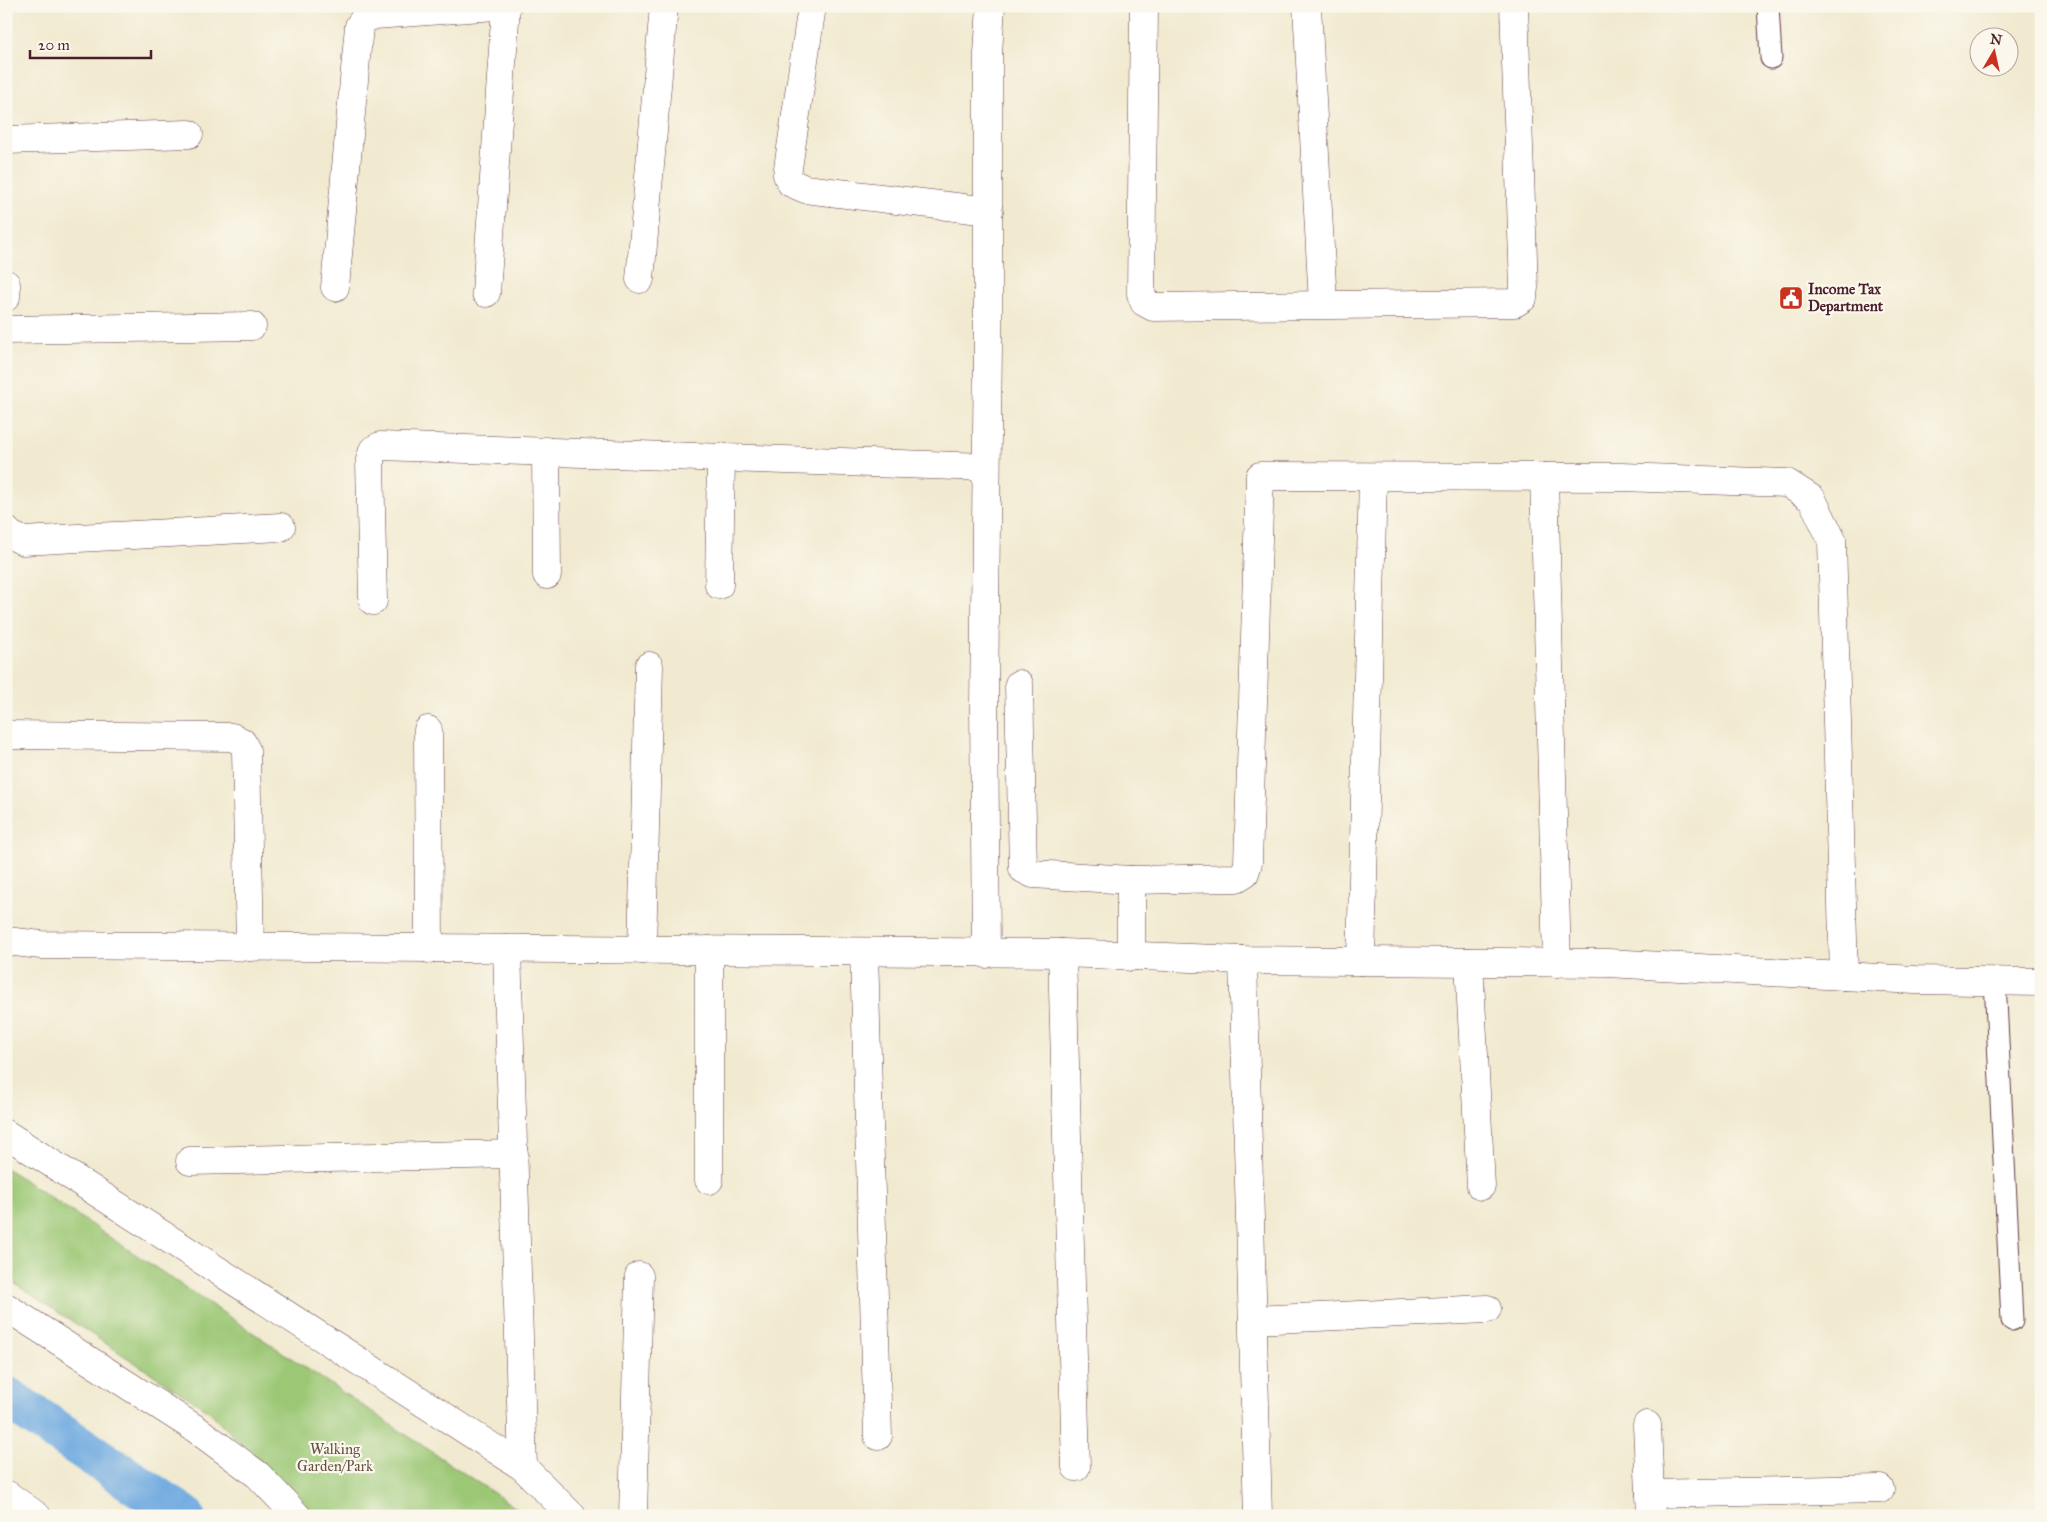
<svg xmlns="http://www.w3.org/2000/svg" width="2047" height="1522" viewBox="0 0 2047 1522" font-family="'IM FELL Great Primer',serif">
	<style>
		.green { fill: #9cc876; stroke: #737450 }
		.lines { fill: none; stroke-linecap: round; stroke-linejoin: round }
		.canal { stroke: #70aae0; stroke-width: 42 }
		.service-casing { stroke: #633d44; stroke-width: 23 }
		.minor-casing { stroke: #633d44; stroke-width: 29 }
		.service { stroke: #fff; stroke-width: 21 }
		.minor { stroke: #fff; stroke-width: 28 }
		.labels { text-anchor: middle; stroke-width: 4.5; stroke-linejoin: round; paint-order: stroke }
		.poi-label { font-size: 15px; font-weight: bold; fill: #4a1f2b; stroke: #fbf7ec; text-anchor: start }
		.park-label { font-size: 15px; fill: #635242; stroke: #fbf7ec }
	</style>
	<rect width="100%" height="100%" fill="#fbf7ec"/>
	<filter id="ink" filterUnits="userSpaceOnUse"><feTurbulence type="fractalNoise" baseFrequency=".02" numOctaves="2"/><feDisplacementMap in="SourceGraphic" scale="10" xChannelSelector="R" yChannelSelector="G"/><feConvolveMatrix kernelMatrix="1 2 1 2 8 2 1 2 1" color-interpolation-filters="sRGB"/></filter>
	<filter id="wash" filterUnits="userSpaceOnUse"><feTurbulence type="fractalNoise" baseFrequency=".0096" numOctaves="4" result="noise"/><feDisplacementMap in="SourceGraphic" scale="20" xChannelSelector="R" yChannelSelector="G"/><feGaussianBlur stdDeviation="1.12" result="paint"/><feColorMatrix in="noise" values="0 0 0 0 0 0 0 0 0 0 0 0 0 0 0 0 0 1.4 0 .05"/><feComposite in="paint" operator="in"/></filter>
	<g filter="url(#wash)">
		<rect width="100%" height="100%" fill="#f1ead0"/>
		<polygon class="green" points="6,1168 528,1516 310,1516 210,1412 6,1278"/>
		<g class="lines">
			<polyline class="canal" points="6,1397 184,1516"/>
		</g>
	</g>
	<g filter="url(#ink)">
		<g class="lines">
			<defs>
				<g id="service">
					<polyline points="1768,6 1771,58"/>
					<polyline points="1995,981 2012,1320"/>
				</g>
				<g id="minor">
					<polyline points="812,6 787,175 791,183 805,189 989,211"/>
					<polyline points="1144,6 1141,294 1144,302 1153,307 1515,303 1523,298 1524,287 1514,6"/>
					<polyline points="1307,6 1323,304"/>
					<polyline points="6,140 189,134"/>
					<polyline points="640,279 664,6"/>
					<polyline points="6,284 6,297"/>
					<polyline points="335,287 359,26 364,19 375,15 495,6"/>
					<polyline points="486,293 506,6"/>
					<polyline points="6,330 252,326"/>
					<polyline points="546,451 547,575"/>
					<polyline points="1544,477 1557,963"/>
					<polyline points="6,530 9,534 23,541 281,527"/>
					<polyline points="719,585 721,457"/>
					<polyline points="373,601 370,460 373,450 380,446 986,467"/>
					<polyline points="1019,684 1023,869 1033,874 1131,880 1237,878 1245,873 1248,863 1260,476 1622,477 1787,483 1812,499 1832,540 1844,976"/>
					<polyline points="428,730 429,949"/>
					<polyline points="6,735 232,737 242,742 246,750 250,947"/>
					<polyline points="1131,880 1131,957"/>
					<polyline points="6,941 41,945 1062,953 1243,960 1608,963 1915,980 2041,982"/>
					<polyline points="507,949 523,1467"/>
					<polyline points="642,950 649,666"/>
					<polyline points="709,950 709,1180"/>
					<polyline points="864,952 878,1436"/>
					<polyline points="1062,953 1076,1467"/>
					<polyline points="986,954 984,706 988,343 988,54 991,6"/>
					<polyline points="1243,960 1258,1516"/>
					<polyline points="1361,961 1373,477"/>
					<polyline points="1469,962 1481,1186"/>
					<polyline points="6,1134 523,1467 572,1516"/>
					<polyline points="190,1161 514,1154"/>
					<polyline points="6,1307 196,1429 258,1475 297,1516"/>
					<polyline points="1253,1320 1487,1309"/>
					<polyline points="1647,1425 1651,1516"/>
					<polyline points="6,1494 37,1516"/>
					<polyline points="1650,1494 1880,1489"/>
					<polyline points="633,1516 639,1276"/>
				</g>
			</defs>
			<use href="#service" class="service-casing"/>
			<use href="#minor" class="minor-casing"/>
			<use href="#service" class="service"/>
			<use href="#minor" class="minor"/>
		</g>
	</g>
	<defs>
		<symbol id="civic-square" viewBox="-11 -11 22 22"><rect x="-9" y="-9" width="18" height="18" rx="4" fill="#c8321e" stroke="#fbf7ec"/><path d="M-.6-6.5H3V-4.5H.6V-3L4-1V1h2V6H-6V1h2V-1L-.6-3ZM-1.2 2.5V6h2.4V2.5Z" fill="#fff"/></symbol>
	</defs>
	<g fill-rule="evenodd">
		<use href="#civic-square" x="1777" y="284" width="28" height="28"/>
	</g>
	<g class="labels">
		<g class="poi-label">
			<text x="1808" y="294">Income Tax<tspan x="1808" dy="17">Department</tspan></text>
		</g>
		<g class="park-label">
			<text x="335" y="1454">Walking<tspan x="335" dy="17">Garden/Park</tspan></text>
		</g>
	</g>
	<rect width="2047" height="1522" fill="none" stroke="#fbf7ec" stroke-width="25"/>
	<g transform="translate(1994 52) rotate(9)"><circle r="24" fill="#fbf7ec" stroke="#b4a19f"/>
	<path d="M0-4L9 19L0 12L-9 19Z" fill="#c8321e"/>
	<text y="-8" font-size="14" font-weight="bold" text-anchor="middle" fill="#4a1f2b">N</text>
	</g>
	<path d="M30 50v8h121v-8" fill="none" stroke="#4a1f2b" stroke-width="2.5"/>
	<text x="38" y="50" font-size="15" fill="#4a1f2b" stroke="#fbf7ec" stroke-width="4" paint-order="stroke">20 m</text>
</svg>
